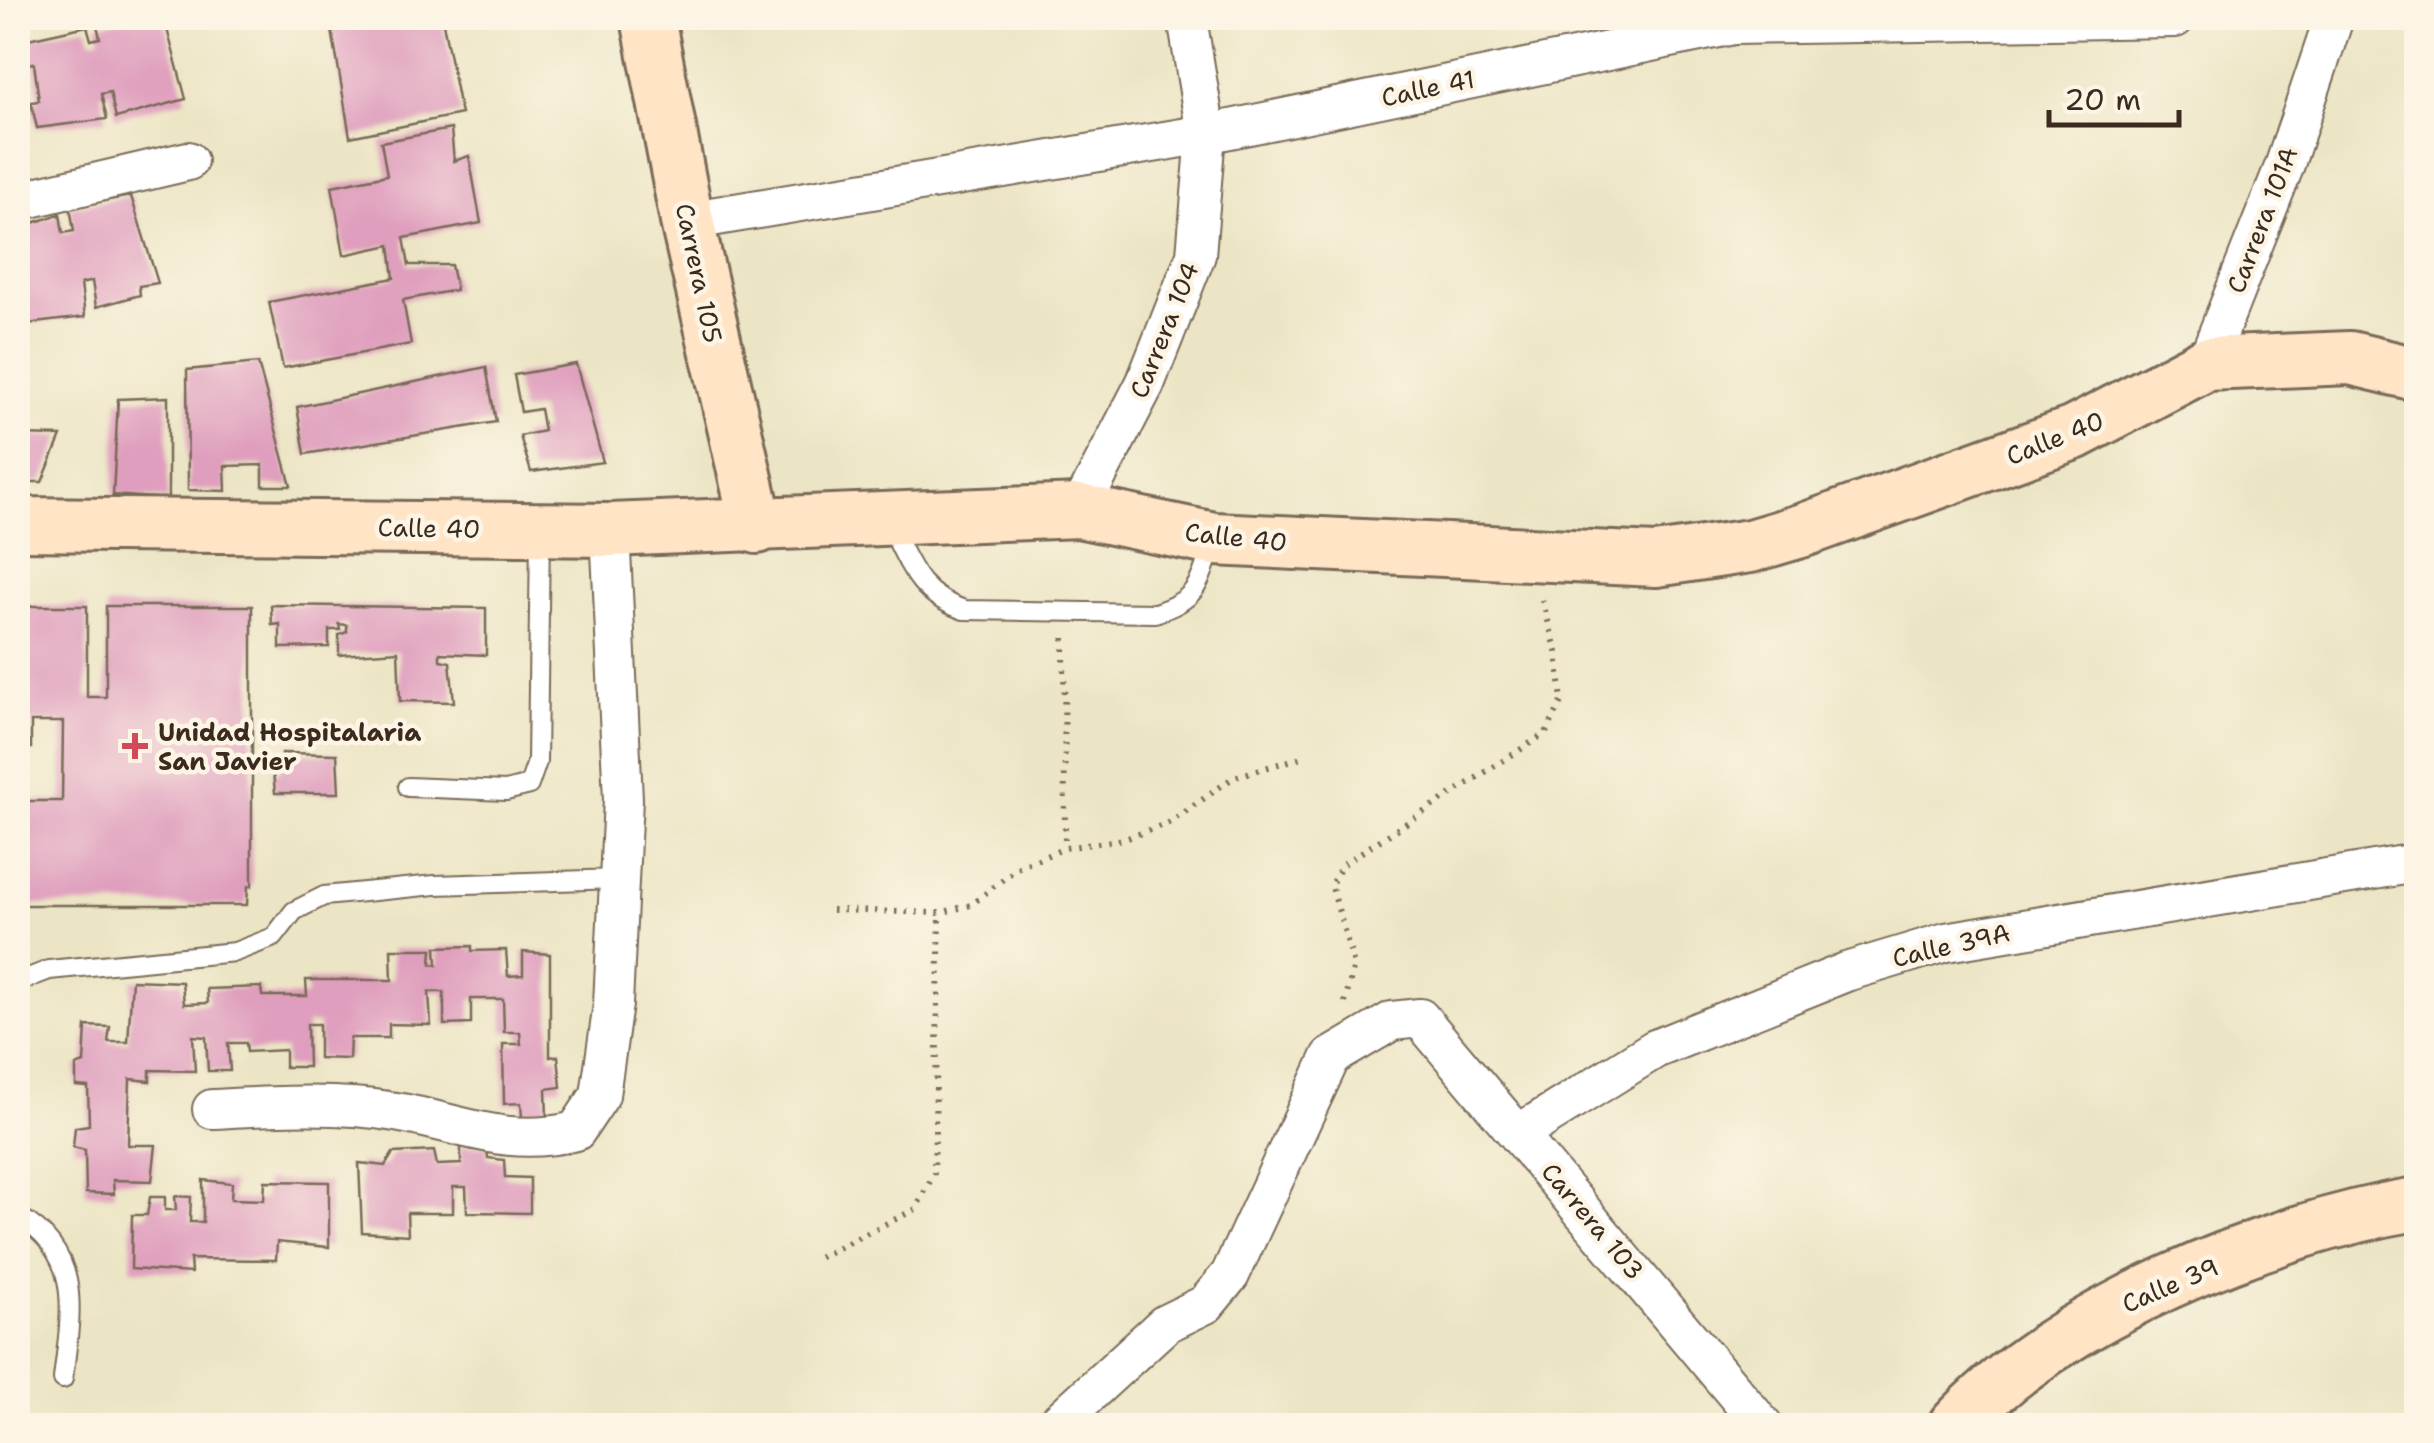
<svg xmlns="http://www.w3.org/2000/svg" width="2434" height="1443" viewBox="0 0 2434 1443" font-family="'Shantell Sans',sans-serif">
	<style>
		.building { fill: #df9ebd }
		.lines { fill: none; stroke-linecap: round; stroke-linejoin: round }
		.lane-casing { stroke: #796b58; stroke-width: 22 }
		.street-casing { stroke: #796b58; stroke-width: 42 }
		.secondary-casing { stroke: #796b58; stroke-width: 58 }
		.path { stroke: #796b58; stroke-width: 6; stroke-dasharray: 2.5 8; stroke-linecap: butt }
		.lane { stroke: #fff; stroke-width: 18 }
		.street { stroke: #fff; stroke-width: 38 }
		.secondary { stroke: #ffe4c6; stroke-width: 52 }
		.poi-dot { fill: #d1495b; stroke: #fcf5e5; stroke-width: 4 }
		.labels { text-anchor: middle; stroke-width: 9; stroke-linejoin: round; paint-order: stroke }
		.street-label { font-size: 25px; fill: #3b2a1e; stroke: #fcf5e5 }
		.poi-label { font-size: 25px; font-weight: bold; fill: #3b2a1e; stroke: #fcf5e5; text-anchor: start }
	</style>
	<rect width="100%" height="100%" fill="#fcf5e5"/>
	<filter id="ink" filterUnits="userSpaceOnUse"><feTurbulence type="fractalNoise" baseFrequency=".01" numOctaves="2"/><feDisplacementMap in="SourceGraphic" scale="20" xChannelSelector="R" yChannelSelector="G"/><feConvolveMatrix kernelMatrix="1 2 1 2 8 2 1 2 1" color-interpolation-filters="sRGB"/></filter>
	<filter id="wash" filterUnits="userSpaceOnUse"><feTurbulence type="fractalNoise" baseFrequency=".0048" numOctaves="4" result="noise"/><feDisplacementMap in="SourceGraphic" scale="40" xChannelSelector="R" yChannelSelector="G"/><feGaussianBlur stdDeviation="2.25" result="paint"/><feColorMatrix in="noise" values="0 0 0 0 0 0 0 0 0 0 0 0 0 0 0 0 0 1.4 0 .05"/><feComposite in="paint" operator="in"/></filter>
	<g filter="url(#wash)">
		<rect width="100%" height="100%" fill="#ece5c5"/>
		<g id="blocks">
			<g class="building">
				<polygon points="133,18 164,18 186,99 116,118 110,92 101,94 107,119 37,128 31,102 39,101 34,63 21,65 19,41 87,26 91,40 100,38 97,25"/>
				<polygon points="330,18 442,18 461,114 350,137"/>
				<polygon points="451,129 454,161 469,156 481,223 404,238 409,265 451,265 456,290 403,300 411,344 283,368 269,302 394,278 390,245 344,255 332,186 387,175 381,142"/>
				<polygon points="131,196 158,283 139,286 140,295 96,307 92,281 81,284 85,317 18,325 18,228 60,214 63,233 74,231 70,207"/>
				<polygon points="258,363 291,486 263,486 263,465 225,466 226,491 188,490 187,370"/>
				<polygon points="576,364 603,462 531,472 520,436 544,431 540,409 521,412 514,375"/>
				<polygon points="486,367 496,422 305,454 297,407"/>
				<polygon points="168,397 168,499 113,495 118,399"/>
				<polygon points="18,435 61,436 42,482 18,482"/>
				<polygon points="271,605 486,608 486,655 440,653 440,660 450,662 454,702 400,701 398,651 339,655 339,635 347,632 347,625 339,624 340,630 329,630 329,647 280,648 280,624 272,625"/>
				<polygon points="18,606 87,606 87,697 106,697 106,606 252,606 252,886 248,886 247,905 18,905 18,801 62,801 63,722 31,722 31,748 18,748"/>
				<polygon points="282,753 337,754 339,793 275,793 273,772 280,772"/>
				<polygon points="472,946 472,951 506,950 508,976 523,975 523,952 550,954 550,1057 558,1056 561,1087 546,1089 547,1118 522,1118 521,1103 504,1104 503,1044 521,1044 520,1032 504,1032 503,999 471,999 471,1024 444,1025 444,992 429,992 431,1025 389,1024 389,1038 350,1038 349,1059 319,1058 319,1024 307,1024 308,1067 285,1067 285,1050 247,1052 246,1043 228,1043 230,1071 208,1071 206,1037 193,1036 195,1071 150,1070 150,1081 130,1079 128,1145 156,1145 152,1181 113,1180 114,1194 86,1193 85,1150 73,1147 75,1127 89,1125 88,1087 76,1086 76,1066 84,1063 86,1026 110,1027 108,1042 128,1042 132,980 182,982 184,1004 208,1003 207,989 261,987 262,996 307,996 306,980 392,980 391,949 432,949 431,964 437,965 436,947"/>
				<polygon points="461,1146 487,1146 488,1158 504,1160 505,1177 530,1178 530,1213 467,1212 466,1187 453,1187 453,1213 407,1213 408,1235 362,1232 359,1163 385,1166 393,1153 434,1151 437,1165 461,1164"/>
				<polygon points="203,1180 232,1183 231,1199 264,1200 265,1181 329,1182 329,1247 277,1242 276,1260 190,1259 191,1273 131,1269 132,1215 147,1215 150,1197 165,1197 165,1210 176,1210 175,1196 191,1197 190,1222 203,1222"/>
			</g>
		</g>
	</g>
	<g filter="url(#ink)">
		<use href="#blocks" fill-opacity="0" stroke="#796b58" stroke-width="2.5"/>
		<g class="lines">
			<defs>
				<g id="lane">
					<path d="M890 526C911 567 918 594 964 610L1155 613C1197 600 1199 585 1212 545"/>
					<polyline points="408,787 506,791 529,785 537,762 540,534"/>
					<polyline points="18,982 49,970 235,952 274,937 294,911 324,896 435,885 617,879"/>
					<path d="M18 1216C84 1255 71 1312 63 1379"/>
				</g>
				<g id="street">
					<polyline points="18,201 188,161"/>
					<polyline points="687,221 1206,134 1734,25 2175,18"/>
					<polyline points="2206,364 2284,167 2334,18"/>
					<polyline points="1079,511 1145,384 1196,255 1206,134 1187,18"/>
					<path d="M212 1109C273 1106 335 1102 396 1112 465 1124 505 1148 576 1131L600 1095 613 1004 623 799 610 530"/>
					<polyline points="1520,1133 1655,1049 1846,972 1946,942 2416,863"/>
					<polyline points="1054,1426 1165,1324 1206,1304 1230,1275 1331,1057 1392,1021 1420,1018 1763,1426"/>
				</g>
				<g id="secondary">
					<polyline points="648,18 687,221 757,527"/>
					<polyline points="18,524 610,530 1079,511 1214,539 1656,560 1750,546 1804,530 2074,433 2206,364 2350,358 2416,374"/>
					<path d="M1955 1426C2055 1315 2270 1228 2416 1204"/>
				</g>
			</defs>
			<use href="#lane" class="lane-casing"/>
			<use href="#street" class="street-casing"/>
			<use href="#secondary" class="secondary-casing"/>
			<g class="path">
				<polyline points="18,19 24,18"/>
				<polyline points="1064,638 1065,848"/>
				<polyline points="832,910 940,913 971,905 1017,868 1065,848 1125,839 1171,822 1234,777 1306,756"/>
				<polyline points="1345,1003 1354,965 1331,884 1343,864 1546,733 1562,702 1557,652 1542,600"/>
				<polyline points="819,1257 916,1209 934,1173 940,913"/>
			</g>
			<use href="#lane" class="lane"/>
			<use href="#street" class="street"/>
			<use href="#secondary" class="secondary"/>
		</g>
	</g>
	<path class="poi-dot" d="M130 731h10v10h10v10h-10v10h-10v-10h-10v-10h10z"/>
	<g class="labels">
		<g class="street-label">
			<text transform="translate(1428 88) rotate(-12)" y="9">Calle 41</text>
			<text transform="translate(2262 220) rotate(-69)" y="9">Carrera 101A</text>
			<text transform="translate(699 273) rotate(78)" y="9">Carrera 105</text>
			<text transform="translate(1164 330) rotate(-68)" y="9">Carrera 104</text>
			<text transform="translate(2055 438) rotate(-22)" y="9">Calle 40</text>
			<text transform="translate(429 528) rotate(1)" y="9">Calle 40</text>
			<text transform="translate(1236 537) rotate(6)" y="9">Calle 40</text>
			<text transform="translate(1951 945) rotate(-13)" y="9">Calle 39A</text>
			<text transform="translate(1593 1221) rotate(50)" y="9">Carrera 103</text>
			<text transform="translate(2170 1285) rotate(-23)" y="9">Calle 39</text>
		</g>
		<g class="poi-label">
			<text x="158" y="741">Unidad Hospitalaria<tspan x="158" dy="29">San Javier</tspan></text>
		</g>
	</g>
	<rect width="2434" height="1443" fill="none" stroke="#fcf5e5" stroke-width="60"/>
	<path d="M2049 110v15h130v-15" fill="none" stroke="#3b2a1e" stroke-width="5"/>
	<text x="2064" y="110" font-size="30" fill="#3b2a1e" stroke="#fcf5e5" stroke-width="8" paint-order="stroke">20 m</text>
</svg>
